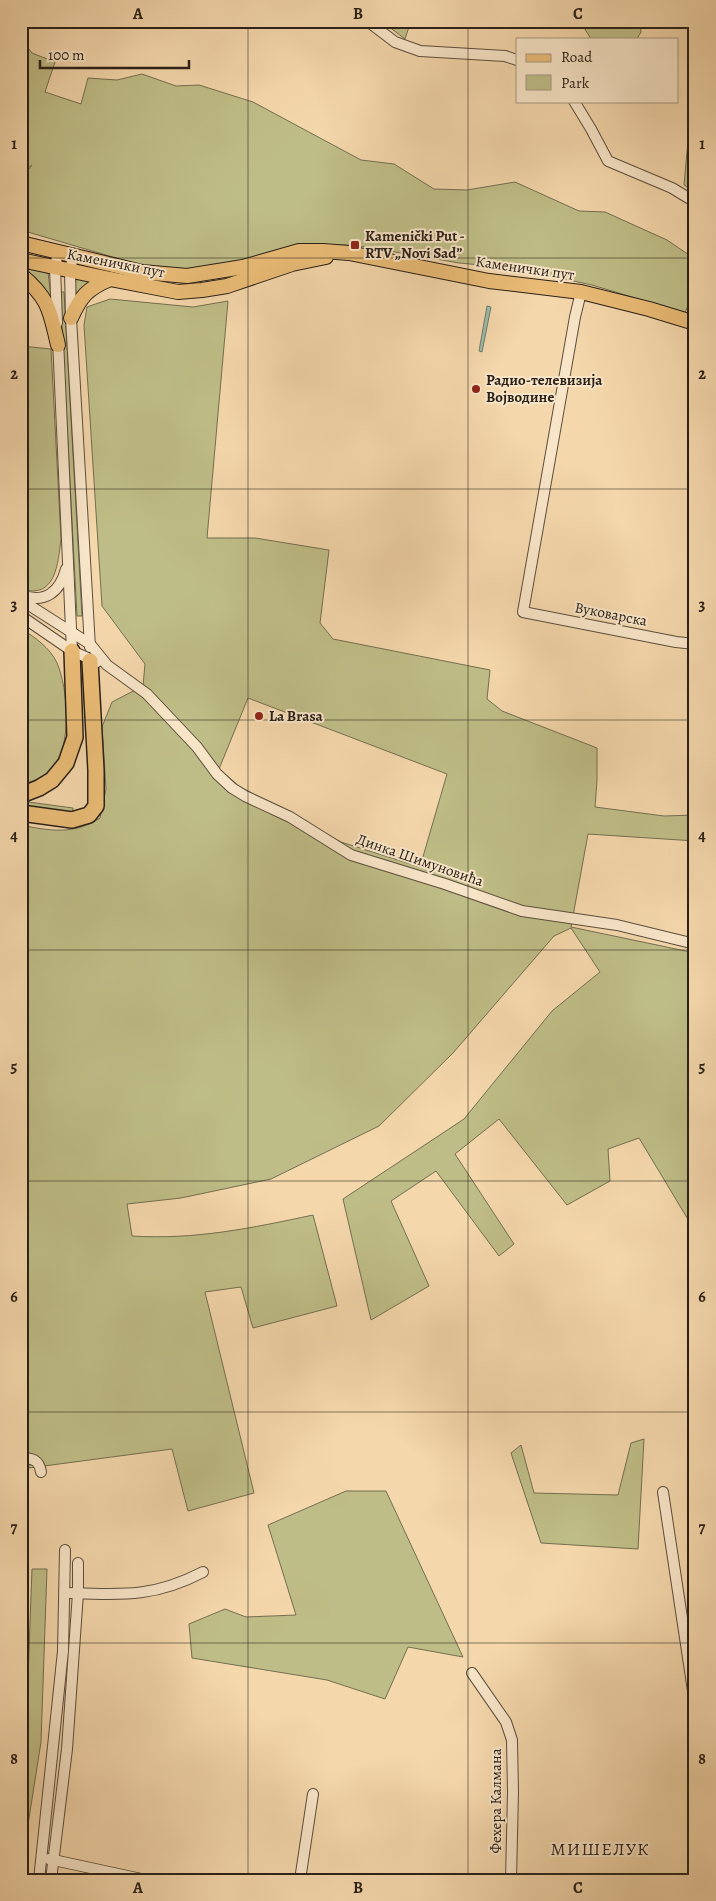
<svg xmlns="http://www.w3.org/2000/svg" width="716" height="1901" viewBox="0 0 716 1901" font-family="Alegreya,serif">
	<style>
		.green { fill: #bfbd87; stroke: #746e50; fill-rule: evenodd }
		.water { fill: #9cbaa8; stroke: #6e7c6e }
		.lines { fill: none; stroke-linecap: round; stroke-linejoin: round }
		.minor-casing { stroke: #5c4e3d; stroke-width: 12 }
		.major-casing { stroke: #292018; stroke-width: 16 }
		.highway-casing { stroke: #292018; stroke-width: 18 }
		.minor { stroke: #f8e5c8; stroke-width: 10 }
		.major { stroke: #eabc76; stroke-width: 14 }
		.highway { stroke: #eabc76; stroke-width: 15 }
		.grid { fill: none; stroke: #292018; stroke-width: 1; stroke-opacity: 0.55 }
		.poi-dot { fill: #8f2418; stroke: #f8e5c8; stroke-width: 2 }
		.labels { text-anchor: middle; stroke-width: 4; stroke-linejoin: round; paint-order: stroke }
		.poi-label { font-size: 15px; font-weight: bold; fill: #292018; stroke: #f8e5c8; text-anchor: start }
		.street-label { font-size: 15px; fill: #292018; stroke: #f8e5c8 }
		.quarter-label { font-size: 18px; letter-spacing: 1px; fill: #292018; stroke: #f8e5c8 }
		.neatline { fill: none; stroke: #292018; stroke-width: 2 }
		.grid-label { font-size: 16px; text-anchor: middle; font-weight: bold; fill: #292018 }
	</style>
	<rect width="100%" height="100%" fill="#f4d7ab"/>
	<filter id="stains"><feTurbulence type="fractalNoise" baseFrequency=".004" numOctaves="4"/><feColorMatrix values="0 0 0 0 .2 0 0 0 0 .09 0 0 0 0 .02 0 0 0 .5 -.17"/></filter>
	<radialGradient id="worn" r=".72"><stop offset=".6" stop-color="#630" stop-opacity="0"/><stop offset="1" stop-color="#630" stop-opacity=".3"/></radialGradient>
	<g class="green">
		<polygon points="383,21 411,21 405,39 384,23"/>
		<polygon points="580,21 640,21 641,32 637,39 591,39"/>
		<polygon points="21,39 32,53 55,62 45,92 81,104 88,78 117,80 142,74 176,86 199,85 253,102 361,160 394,164 434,189 467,190 515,182 579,211 605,212 667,240 695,259 695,287 685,313 592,285 513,268 459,263 366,247 346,245 318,245 214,271 150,268 21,230 21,179 32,165 21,173"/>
		<polygon points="689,130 695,131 695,192 684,185"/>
		<polygon points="21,267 48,272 52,306 41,286 34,277"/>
		<polygon points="76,277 97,280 74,302"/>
		<polygon points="60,292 64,292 82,616 77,616"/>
		<path d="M110 299 193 307 228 301 207 538H255L329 550 320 623 333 639 490 670 487 699 502 711 597 748V781L595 807 664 816 695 815V841L588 834 571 927 695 953V1231L639 1138 608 1149 610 1181 567 1205 499 1119 455 1154 514 1244 499 1256 436 1171 391 1201 429 1286 371 1320 343 1199 464 1119 552 1011 600 972 571 928 554 936 453 1053 379 1126 271 1179 181 1198 127 1204 132 1236C195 1240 252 1228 313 1215L337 1306 253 1328 241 1287 205 1292 254 1493 188 1511 172 1449 29 1468 21 1331V825C50 831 74 835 100 818L106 789 102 727 112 702 143 686 145 664 102 606 84 325 87 307ZM248 698 447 774 420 867 341 842 239 786 219 769Z"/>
		<path d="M21 346 51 349 61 539C58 563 56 600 21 589Z"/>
		<path d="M21 629C34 636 51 649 57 663 68 688 73 748 51 769 43 778 33 781 21 785Z"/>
		<polygon points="21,801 73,808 73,813 21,806"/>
		<polygon points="644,1439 638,1549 541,1543 511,1453 521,1445 534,1493 618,1495 631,1443"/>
		<polygon points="346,1491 386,1491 463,1657 408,1647 385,1699 327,1680 192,1658 189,1624 225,1609 246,1617 296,1615 268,1525"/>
		<polygon points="32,1569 47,1569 41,1742 21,1869 21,1743 28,1678"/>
	</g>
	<polygon class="water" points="487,306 491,307 482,352 479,351"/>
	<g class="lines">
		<defs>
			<g id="minor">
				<polyline points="359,21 370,23 395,42 420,51 505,56 517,60"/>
				<polyline points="574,101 591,129 608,161 672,188 695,202"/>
				<polyline points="73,256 70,271 71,318 90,647"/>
				<polyline points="581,292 575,317 523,612 676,642 695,644"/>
				<polyline points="57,323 55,267 58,252"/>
				<polyline points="58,340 72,651"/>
				<path d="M21 595C45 604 60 592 66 569"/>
				<polyline points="21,600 90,644 107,665 147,694 197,747 217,774 232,788 245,796 290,817 351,855 445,884 522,911 617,925 695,944"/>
				<polyline points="21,616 72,651 97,662"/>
				<path d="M21 1458C33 1458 39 1460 41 1472"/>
				<polyline points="663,1492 695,1704"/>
				<path d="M71 1593C124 1595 155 1597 203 1572"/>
				<polyline points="472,1673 506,1722 512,1740 513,1792 511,1880"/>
				<polyline points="49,1859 146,1880"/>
				<polyline points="39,1880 63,1651 65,1550"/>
				<polyline points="51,1880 67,1749 78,1593 78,1563"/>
				<polyline points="300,1880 313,1794"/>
			</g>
			<g id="major">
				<polyline points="21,243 142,272 187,276 243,267 299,251 323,251 349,253 489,281 581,292 649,309 695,323"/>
				<polyline points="21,260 110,279 178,292 202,290 227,286 292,264 326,257"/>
				<path d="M21 275C49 298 50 311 58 345"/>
				<path d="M71 318C81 296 87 289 110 279"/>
			</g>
			<g id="highway">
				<polyline points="21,795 39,788 52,780 66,763 75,737 72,651"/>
				<polyline points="21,813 72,820 89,815 96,806 96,770 90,661"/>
			</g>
		</defs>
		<use href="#minor" class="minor-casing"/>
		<use href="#major" class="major-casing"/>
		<use href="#highway" class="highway-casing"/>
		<use href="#minor" class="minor"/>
		<use href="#major" class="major"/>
		<use href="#highway" class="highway"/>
	</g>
	<path class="grid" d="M248 21V1880M468 21V1880M21 258H695M21 489H695M21 720H695M21 950H695M21 1181H695M21 1412H695M21 1643H695"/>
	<g class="poi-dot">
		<rect x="350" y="240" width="10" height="10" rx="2.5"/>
		<circle cx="476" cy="389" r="5"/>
		<circle cx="259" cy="716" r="5"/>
	</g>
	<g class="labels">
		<g class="poi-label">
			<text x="365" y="241">Kamenički Put -<tspan x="365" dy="17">RTV „Novi Sad”</tspan></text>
			<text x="486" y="385">Радио-телевизија<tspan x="486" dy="17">Војводине</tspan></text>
			<text x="269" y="721">La Brasa</text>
		</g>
		<g class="street-label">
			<text transform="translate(116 263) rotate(11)" y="5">Каменички пут</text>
			<text transform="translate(525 268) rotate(8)" y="5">Каменички пут</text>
			<text transform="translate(611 614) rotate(11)" y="5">Вуковарска</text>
			<text transform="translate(420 860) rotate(19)" y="5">Динка Шимуновића</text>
			<text transform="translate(496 1801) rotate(-90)" y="5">Фехера Калмана</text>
		</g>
		<g class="quarter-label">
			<text x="600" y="1855">МИШЕЛУК</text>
		</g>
	</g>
	<rect width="716" height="1901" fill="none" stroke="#f4d7ab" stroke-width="55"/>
	<rect x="516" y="38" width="162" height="65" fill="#f8e5c8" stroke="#a59682"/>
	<rect x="526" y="54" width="25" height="8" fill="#eabc76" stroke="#a59682"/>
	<text x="561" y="62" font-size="15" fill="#292018">Road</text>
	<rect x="526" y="75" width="25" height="15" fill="#bfbd87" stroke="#a59682"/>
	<text x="561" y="88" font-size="15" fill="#292018">Park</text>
	<path d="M40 60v8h149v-8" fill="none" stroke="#292018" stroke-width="2.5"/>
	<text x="48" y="60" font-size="15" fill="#292018" stroke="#f8e5c8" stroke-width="4" paint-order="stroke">100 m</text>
	<rect x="28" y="28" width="660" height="1846" class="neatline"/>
	<g class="grid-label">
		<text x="138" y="19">A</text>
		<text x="358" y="19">B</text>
		<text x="578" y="19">C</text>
		<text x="14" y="149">1</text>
		<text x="702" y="149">1</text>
		<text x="14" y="379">2</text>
		<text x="702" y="379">2</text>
		<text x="14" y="610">3</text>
		<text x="702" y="610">3</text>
		<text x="14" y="841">4</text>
		<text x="702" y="841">4</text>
		<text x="14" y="1072">5</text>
		<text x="702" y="1072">5</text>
		<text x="14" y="1302">6</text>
		<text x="702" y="1302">6</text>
		<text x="14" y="1533">7</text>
		<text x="702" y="1533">7</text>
		<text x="14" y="1764">8</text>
		<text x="702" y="1764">8</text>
		<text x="138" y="1893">A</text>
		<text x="358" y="1893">B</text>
		<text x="578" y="1893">C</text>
	</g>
	<rect width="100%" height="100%" filter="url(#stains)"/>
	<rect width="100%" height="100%" fill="url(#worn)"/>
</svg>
